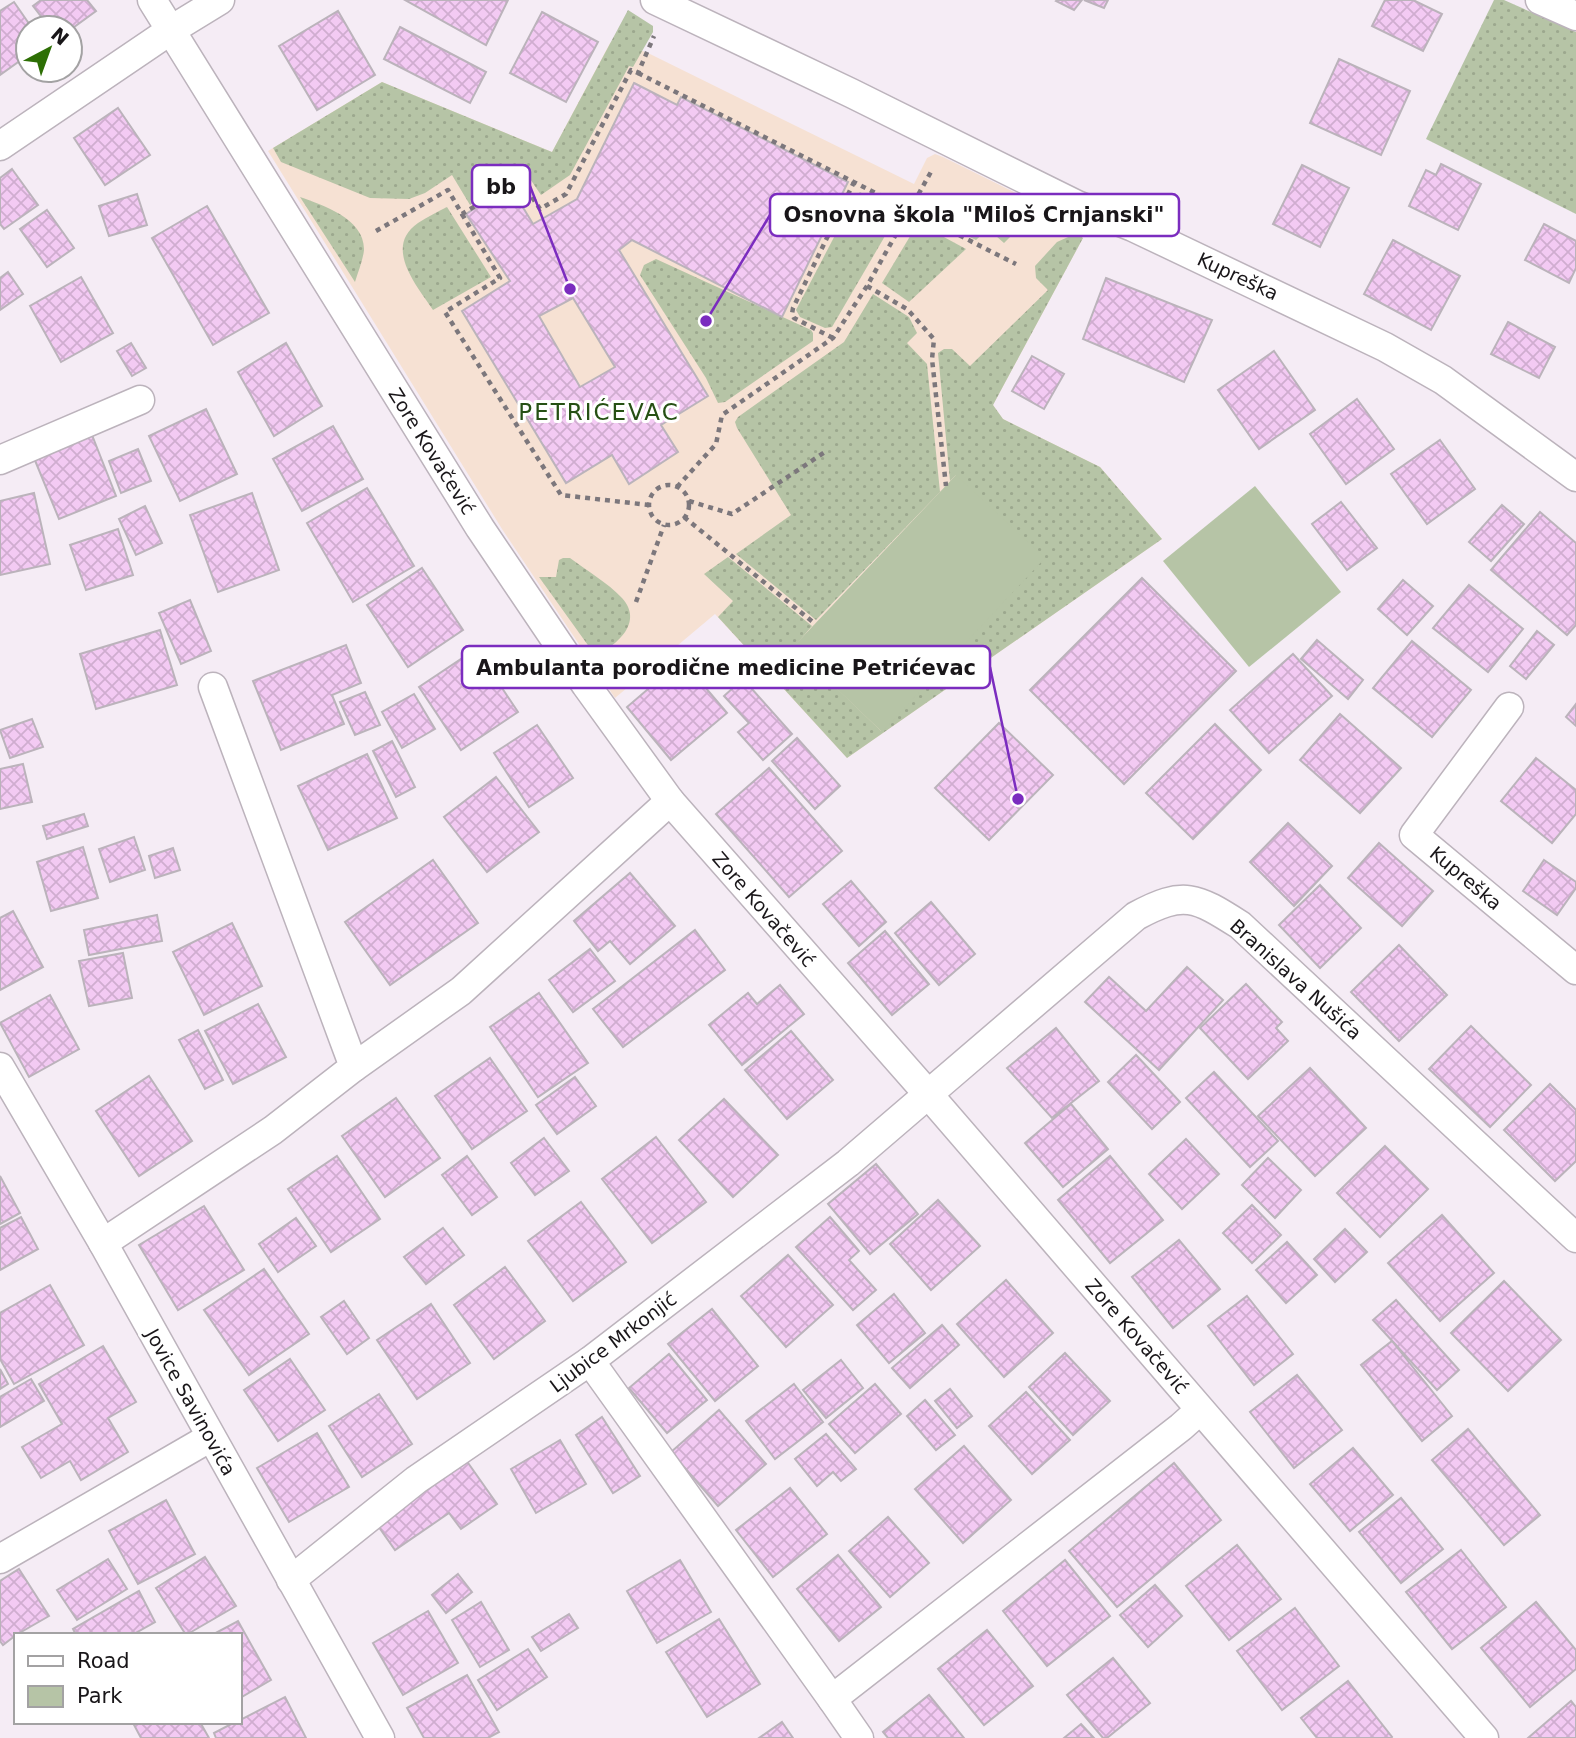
<svg xmlns="http://www.w3.org/2000/svg" width="1576" height="1738" viewBox="0 0 1576 1738" font-family="'DejaVu Sans',sans-serif">
	<style>
		.education { fill: #f6e1d3 }
		.grass { fill: url(#grass-dots) }
		.park { fill: #b6c4a6 }
		.building { fill: url(#building-cross-hatch); stroke: #bbb3bb; stroke-width: 2; fill-rule: evenodd }
		.lines { fill: none; stroke-linecap: round; stroke-linejoin: round }
		.minor-casing { stroke: #bcb3bc; stroke-width: 31 }
		.path { stroke: #7c777c; stroke-width: 4.5; stroke-dasharray: 5 5; stroke-linecap: butt }
		.minor { stroke: #fff; stroke-width: 28 }
		.labels { text-anchor: middle; stroke-width: 6; stroke-linejoin: round; paint-order: stroke }
		.street-label { font-size: 19px; fill: #191619; stroke: #fff }
		.quarter-label { font-size: 23px; letter-spacing: 2px; fill: #265014; stroke: #fff }
		.leader { fill: none; stroke: #7b2cbf; stroke-width: 2.5 }
		.callout-dot { fill: #7b2cbf; stroke: #fff; stroke-width: 2.5 }
		.callout { fill: #fff; stroke: #7b2cbf; stroke-width: 2.5 }
		.callout-label { font-size: 21px; text-anchor: middle; font-weight: bold; fill: #191619 }
	</style>
	<defs>
		<pattern id="grass-dots" width="8" height="8" patternUnits="userSpaceOnUse" patternTransform="scale(1.75)"><rect width="8" height="8" fill="#b6c4a6"/><path d="M2 2h.1M6 6h.1" fill="none" stroke="#9ca88e" stroke-width="1.8" stroke-linecap="round"/></pattern>
		<pattern id="building-cross-hatch" width="8" height="8" patternUnits="userSpaceOnUse" patternTransform="scale(1.75)"><rect width="8" height="8" fill="#f3caf3"/><path d="M0 0l8 8M0 8l8-8" fill="none" stroke="#d0add0"/></pattern>
	</defs>
	<rect width="100%" height="100%" fill="#f5ecf5"/>
	<polygon class="education" points="616,40 650,54 914,184 927,158 935,154 943,157 1026,198 1083,238 993,405 1003,419 1100,467 1162,539 847,758 715,614 615,698 502,529 268,151 382,82 552,152 610,43"/>
	<g class="grass">
		<polygon points="1494,0 1504,0 1576,32 1576,214 1426,139"/>
		<polygon points="628,10 653,26 653,32 633,67 629,66 570,175 541,195 526,173 470,205 452,175 425,193 409,199 370,198 281,162 273,148 382,82 552,152"/>
		<polygon points="860,192 893,211 894,215 892,224 832,327 825,328 800,317 796,310 855,197"/>
		<path d="M300 197C323 205 365 219 364 250 363 260 358 272 355 282Z"/>
		<polygon points="935,197 1011,236 1004,243 988,229 976,240 931,219 925,212"/>
		<path d="M447 207 491 277 433 310C417 286 383 247 418 223 427 217 437 212 447 207Z"/>
		<polygon points="918,223 966,249 909,302 882,283"/>
		<polygon points="1077,233 1083,238 993,405 1003,419 1100,467 1162,539 847,758 718,617 733,601 704,574 728,557 812,626 794,647 881,731 956,475 950,481 938,353 944,349 952,349 970,366 1048,290 1036,278 1035,266 1057,242"/>
		<polygon points="656,259 811,330 813,333 813,341 725,402 718,403 706,378 640,275 644,265"/>
		<polygon points="873,294 909,317 917,333 907,343 927,364 940,492 816,620 736,554 791,515 737,428 735,422 738,417 844,342"/>
		<path d="M563 558H570C586 570 608 583 622 598 644 622 617 646 595 655L539 577H556L559 560Z"/>
	</g>
	<g class="park">
		<polygon points="956,475 1045,558 882,732 793,647"/>
		<polygon points="1255,486 1341,592 1249,667 1163,561"/>
	</g>
	<g class="building">
		<polygon points="41,0 87,0 96,11 70,30 70,28 50,28 33,6"/>
		<polygon points="405,0 508,0 486,45"/>
		<polygon points="1082,0 1074,10 1056,1 1057,0"/>
		<polygon points="1084,0 1108,0 1104,8"/>
		<polygon points="1385,0 1413,0 1442,14 1423,51 1372,26"/>
		<polygon points="14,2 32,28 28,28 28,55 0,75 0,11"/>
		<polygon points="338,11 375,75 317,110 279,46"/>
		<polygon points="542,12 598,42 566,102 510,73"/>
		<polygon points="400,27 486,72 470,103 384,59"/>
		<polygon points="1339,59 1410,91 1381,155 1310,123"/>
		<path d="M634 83 677 105 681 97 848 182 782 317 632 240 619 250 708 396 661 425 678 452 629 484 612 455 566 483 462 311 510 281 466 214 510 186 533 224 577 199ZM573 298 615 367 580 387 539 316Z"/>
		<polygon points="118,108 150,155 105,185 74,138"/>
		<polygon points="1441,164 1481,184 1458,230 1409,206 1426,170 1436,175"/>
		<polygon points="1302,165 1349,188 1320,247 1273,224"/>
		<polygon points="12,169 38,205 4,229 0,224 0,178"/>
		<polygon points="137,194 147,225 109,236 99,206"/>
		<polygon points="207,206 269,313 213,345 152,238"/>
		<polygon points="47,210 74,248 47,267 20,229"/>
		<polygon points="1544,224 1576,241 1576,268 1569,283 1525,260"/>
		<polygon points="1393,240 1460,276 1431,330 1364,294"/>
		<polygon points="8,272 23,294 0,310 0,278"/>
		<polygon points="81,277 113,333 61,362 30,306"/>
		<polygon points="1106,278 1212,320 1184,382 1083,339"/>
		<polygon points="1508,322 1555,347 1539,378 1491,354"/>
		<polygon points="131,343 146,368 132,376 117,351"/>
		<polygon points="286,343 322,406 274,436 238,372"/>
		<polygon points="1274,351 1315,410 1259,449 1218,390"/>
		<polygon points="1032,356 1064,374 1044,409 1012,391"/>
		<polygon points="1357,399 1394,449 1346,484 1310,434"/>
		<polygon points="206,409 237,474 180,501 149,436"/>
		<polygon points="333,426 363,479 302,511 273,459"/>
		<polygon points="92,435 116,496 59,519 34,458"/>
		<polygon points="1440,440 1475,489 1427,524 1391,474"/>
		<polygon points="138,449 151,481 121,493 109,461"/>
		<polygon points="367,488 414,566 353,602 307,523"/>
		<polygon points="34,493 50,564 0,575 0,501"/>
		<polygon points="252,493 279,570 218,592 190,515"/>
		<polygon points="1341,502 1377,548 1347,570 1312,524"/>
		<polygon points="1502,505 1524,524 1491,561 1469,542"/>
		<polygon points="145,506 162,543 136,555 119,519"/>
		<polygon points="1540,512 1576,543 1576,625 1567,635 1491,570"/>
		<polygon points="118,529 133,575 86,590 70,545"/>
		<polygon points="422,568 463,630 408,667 367,605"/>
		<polygon points="1142,578 1236,671 1124,784 1030,690"/>
		<polygon points="1403,580 1433,606 1407,635 1378,609"/>
		<polygon points="1469,585 1523,629 1488,672 1433,628"/>
		<polygon points="190,600 211,651 181,664 159,613"/>
		<polygon points="160,630 177,685 96,709 80,654"/>
		<polygon points="1537,631 1554,645 1526,679 1510,666"/>
		<polygon points="1317,640 1363,680 1348,699 1301,659"/>
		<polygon points="1412,641 1471,690 1432,737 1373,688"/>
		<polygon points="346,645 361,683 332,695 344,724 281,750 253,681"/>
		<polygon points="476,649 518,712 461,750 419,687"/>
		<polygon points="1293,654 1332,696 1269,753 1230,710"/>
		<polygon points="682,660 727,713 671,760 627,707"/>
		<polygon points="743,679 792,734 763,760 738,732 749,723 724,696"/>
		<polygon points="365,692 380,725 355,735 340,702"/>
		<polygon points="414,694 435,729 402,748 382,712"/>
		<polygon points="1576,704 1576,726 1566,717"/>
		<polygon points="1340,714 1401,768 1360,813 1300,760"/>
		<polygon points="32,719 43,747 10,758 0,730"/>
		<polygon points="999,723 1053,775 989,840 935,788"/>
		<polygon points="1215,724 1261,770 1193,839 1146,793"/>
		<polygon points="537,725 573,778 529,807 494,753"/>
		<polygon points="797,738 840,786 815,809 772,761"/>
		<polygon points="392,741 415,787 396,797 373,751"/>
		<polygon points="367,754 397,818 328,850 298,786"/>
		<polygon points="1536,758 1576,790 1576,814 1552,843 1501,801"/>
		<polygon points="23,764 32,802 0,809 0,769"/>
		<polygon points="769,768 842,851 789,897 716,814"/>
		<polygon points="496,777 539,832 487,872 444,817"/>
		<polygon points="84,814 88,826 47,839 43,826"/>
		<polygon points="1288,823 1332,866 1294,906 1250,862"/>
		<polygon points="134,837 145,870 110,882 99,849"/>
		<polygon points="1379,843 1433,891 1402,926 1348,878"/>
		<polygon points="83,847 98,898 51,911 37,862"/>
		<polygon points="173,848 180,870 155,878 149,856"/>
		<polygon points="433,860 478,923 390,985 345,922"/>
		<polygon points="1544,860 1576,882 1576,888 1557,915 1523,891"/>
		<polygon points="630,873 675,926 630,964 610,941 598,951 574,921"/>
		<polygon points="851,881 886,922 859,946 823,904"/>
		<polygon points="1320,885 1361,928 1320,968 1279,925"/>
		<polygon points="931,902 975,954 939,985 895,933"/>
		<polygon points="13,911 43,967 0,990 0,918"/>
		<polygon points="157,915 162,941 89,955 84,930"/>
		<polygon points="232,923 262,986 204,1015 173,952"/>
		<polygon points="695,930 725,970 623,1047 593,1009"/>
		<polygon points="885,931 929,984 892,1015 848,963"/>
		<polygon points="1399,945 1447,995 1399,1041 1351,992"/>
		<polygon points="590,949 615,981 573,1012 549,980"/>
		<polygon points="123,953 132,998 89,1006 79,961"/>
		<polygon points="1187,967 1223,1000 1159,1070 1085,1002 1109,977 1146,1011"/>
		<polygon points="1246,984 1282,1022 1276,1028 1288,1041 1248,1079 1200,1028"/>
		<polygon points="780,985 804,1014 742,1065 709,1025 748,993 757,1004"/>
		<polygon points="539,993 588,1063 538,1097 490,1027"/>
		<polygon points="50,995 79,1049 29,1077 0,1023"/>
		<polygon points="258,1004 286,1057 233,1084 205,1031"/>
		<polygon points="1471,1026 1531,1085 1490,1127 1429,1069"/>
		<polygon points="1056,1028 1099,1081 1052,1118 1007,1068"/>
		<polygon points="198,1030 223,1080 205,1089 179,1040"/>
		<polygon points="791,1031 833,1080 787,1119 745,1070"/>
		<polygon points="1136,1055 1180,1102 1152,1129 1108,1082"/>
		<polygon points="490,1058 527,1111 472,1149 435,1096"/>
		<polygon points="1310,1068 1366,1128 1315,1176 1258,1116"/>
		<polygon points="1214,1072 1278,1141 1250,1167 1186,1098"/>
		<polygon points="149,1076 192,1141 139,1176 96,1111"/>
		<polygon points="575,1077 596,1106 557,1134 536,1105"/>
		<polygon points="1550,1084 1576,1110 1576,1161 1555,1181 1504,1130"/>
		<polygon points="396,1098 440,1158 385,1197 342,1136"/>
		<polygon points="724,1099 778,1155 733,1197 679,1140"/>
		<polygon points="1071,1104 1108,1149 1063,1187 1025,1143"/>
		<polygon points="656,1137 706,1202 652,1243 602,1179"/>
		<polygon points="544,1138 569,1171 535,1195 511,1163"/>
		<polygon points="1186,1139 1219,1174 1182,1209 1149,1174"/>
		<polygon points="1385,1146 1428,1189 1380,1237 1337,1193"/>
		<polygon points="337,1156 380,1219 331,1252 288,1189"/>
		<polygon points="467,1156 497,1197 472,1215 442,1175"/>
		<polygon points="1110,1156 1163,1220 1110,1263 1058,1200"/>
		<polygon points="1268,1158 1301,1190 1275,1218 1242,1185"/>
		<polygon points="876,1164 918,1214 870,1254 828,1204"/>
		<polygon points="0,1176 20,1213 0,1224"/>
		<polygon points="938,1200 980,1246 931,1290 890,1244"/>
		<polygon points="581,1202 626,1262 573,1301 528,1241"/>
		<polygon points="1252,1205 1281,1235 1252,1263 1223,1233"/>
		<polygon points="204,1206 244,1270 178,1310 139,1245"/>
		<polygon points="1442,1215 1494,1273 1440,1321 1388,1263"/>
		<polygon points="21,1217 38,1249 0,1270 0,1228"/>
		<polygon points="830,1217 859,1251 849,1260 876,1290 853,1310 796,1247"/>
		<polygon points="296,1218 316,1246 278,1272 259,1244"/>
		<polygon points="443,1228 464,1255 426,1284 404,1257"/>
		<polygon points="1345,1229 1367,1252 1335,1282 1314,1259"/>
		<polygon points="1179,1240 1220,1289 1173,1328 1132,1277"/>
		<polygon points="1287,1242 1317,1275 1286,1303 1256,1270"/>
		<polygon points="788,1255 833,1305 786,1347 741,1296"/>
		<polygon points="505,1267 545,1321 494,1359 454,1305"/>
		<polygon points="264,1269 309,1334 249,1375 204,1310"/>
		<polygon points="1006,1280 1053,1333 1004,1377 957,1324"/>
		<polygon points="1504,1281 1561,1340 1508,1391 1451,1333"/>
		<polygon points="50,1285 84,1345 14,1384 0,1359 0,1313"/>
		<polygon points="894,1294 925,1333 889,1363 857,1325"/>
		<polygon points="1247,1296 1293,1354 1254,1385 1208,1326"/>
		<polygon points="1396,1300 1459,1370 1437,1390 1373,1320"/>
		<polygon points="344,1301 369,1338 347,1354 321,1317"/>
		<polygon points="431,1304 470,1363 417,1399 377,1340"/>
		<polygon points="712,1309 758,1366 715,1401 668,1344"/>
		<polygon points="942,1325 959,1345 910,1388 892,1368"/>
		<polygon points="1392,1341 1452,1416 1422,1441 1361,1365"/>
		<polygon points="103,1346 136,1402 108,1418 128,1452 81,1480 70,1461 41,1478 22,1447 62,1424 39,1384"/>
		<polygon points="1065,1353 1110,1401 1073,1435 1029,1387"/>
		<polygon points="669,1354 707,1400 667,1433 629,1388"/>
		<polygon points="290,1359 325,1410 278,1441 244,1390"/>
		<polygon points="841,1360 863,1388 826,1418 803,1390"/>
		<polygon points="0,1369 8,1384 0,1389"/>
		<polygon points="1297,1375 1342,1430 1294,1468 1250,1412"/>
		<polygon points="31,1379 44,1401 0,1427 0,1397"/>
		<polygon points="794,1384 823,1422 775,1459 746,1421"/>
		<polygon points="875,1384 901,1414 855,1453 829,1424"/>
		<polygon points="950,1389 972,1416 957,1428 935,1401"/>
		<polygon points="1026,1392 1070,1440 1032,1474 989,1426"/>
		<polygon points="379,1394 412,1444 362,1477 329,1426"/>
		<polygon points="925,1400 955,1435 936,1450 907,1416"/>
		<polygon points="719,1410 766,1464 718,1506 671,1452"/>
		<polygon points="602,1417 640,1476 613,1493 576,1435"/>
		<polygon points="1468,1429 1540,1515 1504,1545 1432,1460"/>
		<polygon points="317,1433 349,1487 289,1522 257,1468"/>
		<polygon points="826,1434 856,1469 841,1481 833,1472 817,1486 795,1459"/>
		<polygon points="560,1440 586,1484 536,1513 511,1469"/>
		<polygon points="964,1446 1011,1500 963,1543 915,1489"/>
		<polygon points="1353,1448 1393,1495 1350,1531 1310,1484"/>
		<polygon points="466,1460 497,1504 461,1529 449,1513 395,1550 376,1523"/>
		<polygon points="1174,1463 1221,1520 1117,1607 1069,1551"/>
		<polygon points="790,1488 827,1534 773,1577 736,1530"/>
		<polygon points="1401,1498 1443,1549 1401,1583 1359,1532"/>
		<polygon points="166,1500 195,1554 138,1584 109,1531"/>
		<polygon points="888,1517 929,1563 890,1597 849,1551"/>
		<polygon points="1237,1545 1281,1599 1229,1640 1186,1586"/>
		<polygon points="1461,1550 1506,1607 1452,1649 1406,1592"/>
		<polygon points="838,1555 881,1607 839,1641 797,1589"/>
		<polygon points="205,1557 236,1606 186,1635 156,1588"/>
		<polygon points="108,1559 127,1589 77,1620 57,1590"/>
		<polygon points="680,1560 711,1612 657,1643 627,1591"/>
		<polygon points="1065,1560 1110,1616 1047,1666 1003,1611"/>
		<polygon points="19,1569 49,1616 16,1635 3,1645 0,1641 0,1581"/>
		<polygon points="458,1574 472,1592 446,1613 432,1595"/>
		<polygon points="1155,1585 1182,1616 1148,1647 1120,1615"/>
		<polygon points="139,1591 155,1622 132,1635 76,1635 73,1629"/>
		<polygon points="481,1602 509,1650 480,1667 452,1620"/>
		<polygon points="1536,1602 1576,1650 1576,1669 1530,1707 1481,1648"/>
		<polygon points="1295,1608 1339,1666 1282,1710 1237,1651"/>
		<polygon points="428,1611 458,1663 403,1695 373,1643"/>
		<polygon points="569,1614 578,1628 541,1651 532,1637"/>
		<polygon points="719,1619 760,1684 707,1717 666,1652"/>
		<polygon points="238,1621 271,1680 240,1698 240,1635 212,1635"/>
		<polygon points="987,1630 1033,1686 984,1725 938,1669"/>
		<polygon points="528,1649 547,1677 497,1710 478,1680"/>
		<polygon points="1113,1658 1150,1703 1107,1738 1103,1738 1067,1695"/>
		<polygon points="467,1675 499,1732 488,1738 424,1738 407,1708"/>
		<polygon points="1348,1681 1392,1737 1391,1738 1317,1738 1301,1718"/>
		<polygon points="929,1695 964,1738 888,1738 883,1732"/>
		<polygon points="285,1697 306,1738 216,1738 214,1733 235,1722 240,1722 240,1720"/>
		<polygon points="1571,1701 1576,1707 1576,1738 1528,1738"/>
		<polygon points="200,1722 209,1738 141,1738 133,1723"/>
		<polygon points="782,1722 793,1738 759,1738"/>
		<polygon points="1081,1724 1094,1738 1064,1738"/>
	</g>
	<g class="lines">
		<defs>
			<g id="minor">
				<polyline points="152,0 480,528 586,685 670,801 928,1094 1484,1738"/>
				<polyline points="655,0 851,93 1077,205 1133,227 1385,347 1443,380 1576,477"/>
				<polyline points="1540,0 1576,16"/>
				<polyline points="0,146 171,30 220,0"/>
				<polyline points="0,460 140,400"/>
				<polyline points="1509,707 1414,835 1576,970"/>
				<polyline points="0,1067 103,1243 380,1738"/>
				<polyline points="354,1067 461,991 670,801"/>
				<polyline points="103,1243 273,1130 354,1067 213,687"/>
				<polyline points="590,1361 832,1699 1181,1427 1200,1410"/>
				<polyline points="0,1559 211,1437"/>
				<path d="M291 1580 416 1480 590 1361 848 1163 1136 916C1184 890 1196 897 1240 925L1576 1238"/>
				<polyline points="832,1699 859,1738"/>
			</g>
		</defs>
		<use href="#minor" class="minor-casing"/>
		<g class="path">
			<polyline points="638,73 1016,264"/>
			<polyline points="462,214 500,278 445,312 561,495 649,505"/>
			<polyline points="376,231 448,190 462,214 520,179 540,209 566,194 631,70 638,73 654,36"/>
			<polyline points="867,286 907,309 934,339 932,359 946,486"/>
			<polyline points="833,338 794,318 792,314 793,308 854,182"/>
			<circle cx="669" cy="505" r="20"/>
			<polyline points="677,487 716,444 722,415 833,338 867,286 932,170"/>
			<polyline points="689,501 732,514 825,452"/>
			<polyline points="684,517 814,623"/>
			<polyline points="636,602 664,525"/>
		</g>
		<use href="#minor" class="minor"/>
	</g>
	<g class="labels">
		<g class="street-label">
			<text transform="translate(1238 276) rotate(25)" y="7">Kupreška</text>
			<text transform="translate(432 451) rotate(58)" y="7">Zore Kovačević</text>
			<text transform="translate(1466 878) rotate(40)" y="7">Kupreška</text>
			<text transform="translate(764 909) rotate(49)" y="7">Zore Kovačević</text>
			<text transform="translate(1296 979) rotate(42)" y="7">Branislava Nušića</text>
			<text transform="translate(1137 1336) rotate(49)" y="7">Zore Kovačević</text>
			<text transform="translate(613 1342) rotate(-37)" y="7">Ljubice Mrkonjić</text>
			<text transform="translate(191 1402) rotate(61)" y="7">Jovice Savinovića</text>
		</g>
		<g class="quarter-label">
			<text x="599" y="420">PETRIĆEVAC</text>
		</g>
	</g>
	<path class="leader" d="M570 289L530 186M706 321L770 215M1018 799L990 667"/>
	<g class="callout-dot">
		<circle cx="570" cy="289" r="7"/>
		<circle cx="706" cy="321" r="7"/>
		<circle cx="1018" cy="799" r="7"/>
	</g>
	<g class="callout">
		<rect x="472" y="165" width="58" height="42" rx="7"/>
		<rect x="770" y="194" width="409" height="42" rx="7"/>
		<rect x="462" y="646" width="528" height="42" rx="7"/>
	</g>
	<g class="callout-label">
		<text x="501" y="194">bb</text>
		<text x="974" y="222">Osnovna škola "Miloš Crnjanski"</text>
		<text x="726" y="675">Ambulanta porodične medicine Petrićevac</text>
	</g>
	<rect x="14" y="1633" width="228" height="91" fill="#ffffff" stroke="#a3a2a3" stroke-width="2"/>
	<rect x="28" y="1656" width="35" height="10" fill="#ffffff" stroke="#a3a2a3" stroke-width="2"/>
	<text x="77" y="1668" font-size="21" fill="#191619">Road</text>
	<rect x="28" y="1686" width="35" height="21" fill="#b6c4a6" stroke="#a3a2a3" stroke-width="2"/>
	<text x="77" y="1703" font-size="21" fill="#191619">Park</text>
	<g transform="translate(49 49) rotate(41)"><circle r="33" fill="#ffffff" stroke="#a3a2a3" stroke-width="2"/>
	<path d="M0-5L12 26L0 18L-12 26Z" fill="#2d6f05"/>
	<text y="-10" font-size="19" font-weight="bold" text-anchor="middle" fill="#191619">N</text>
	</g>
</svg>
